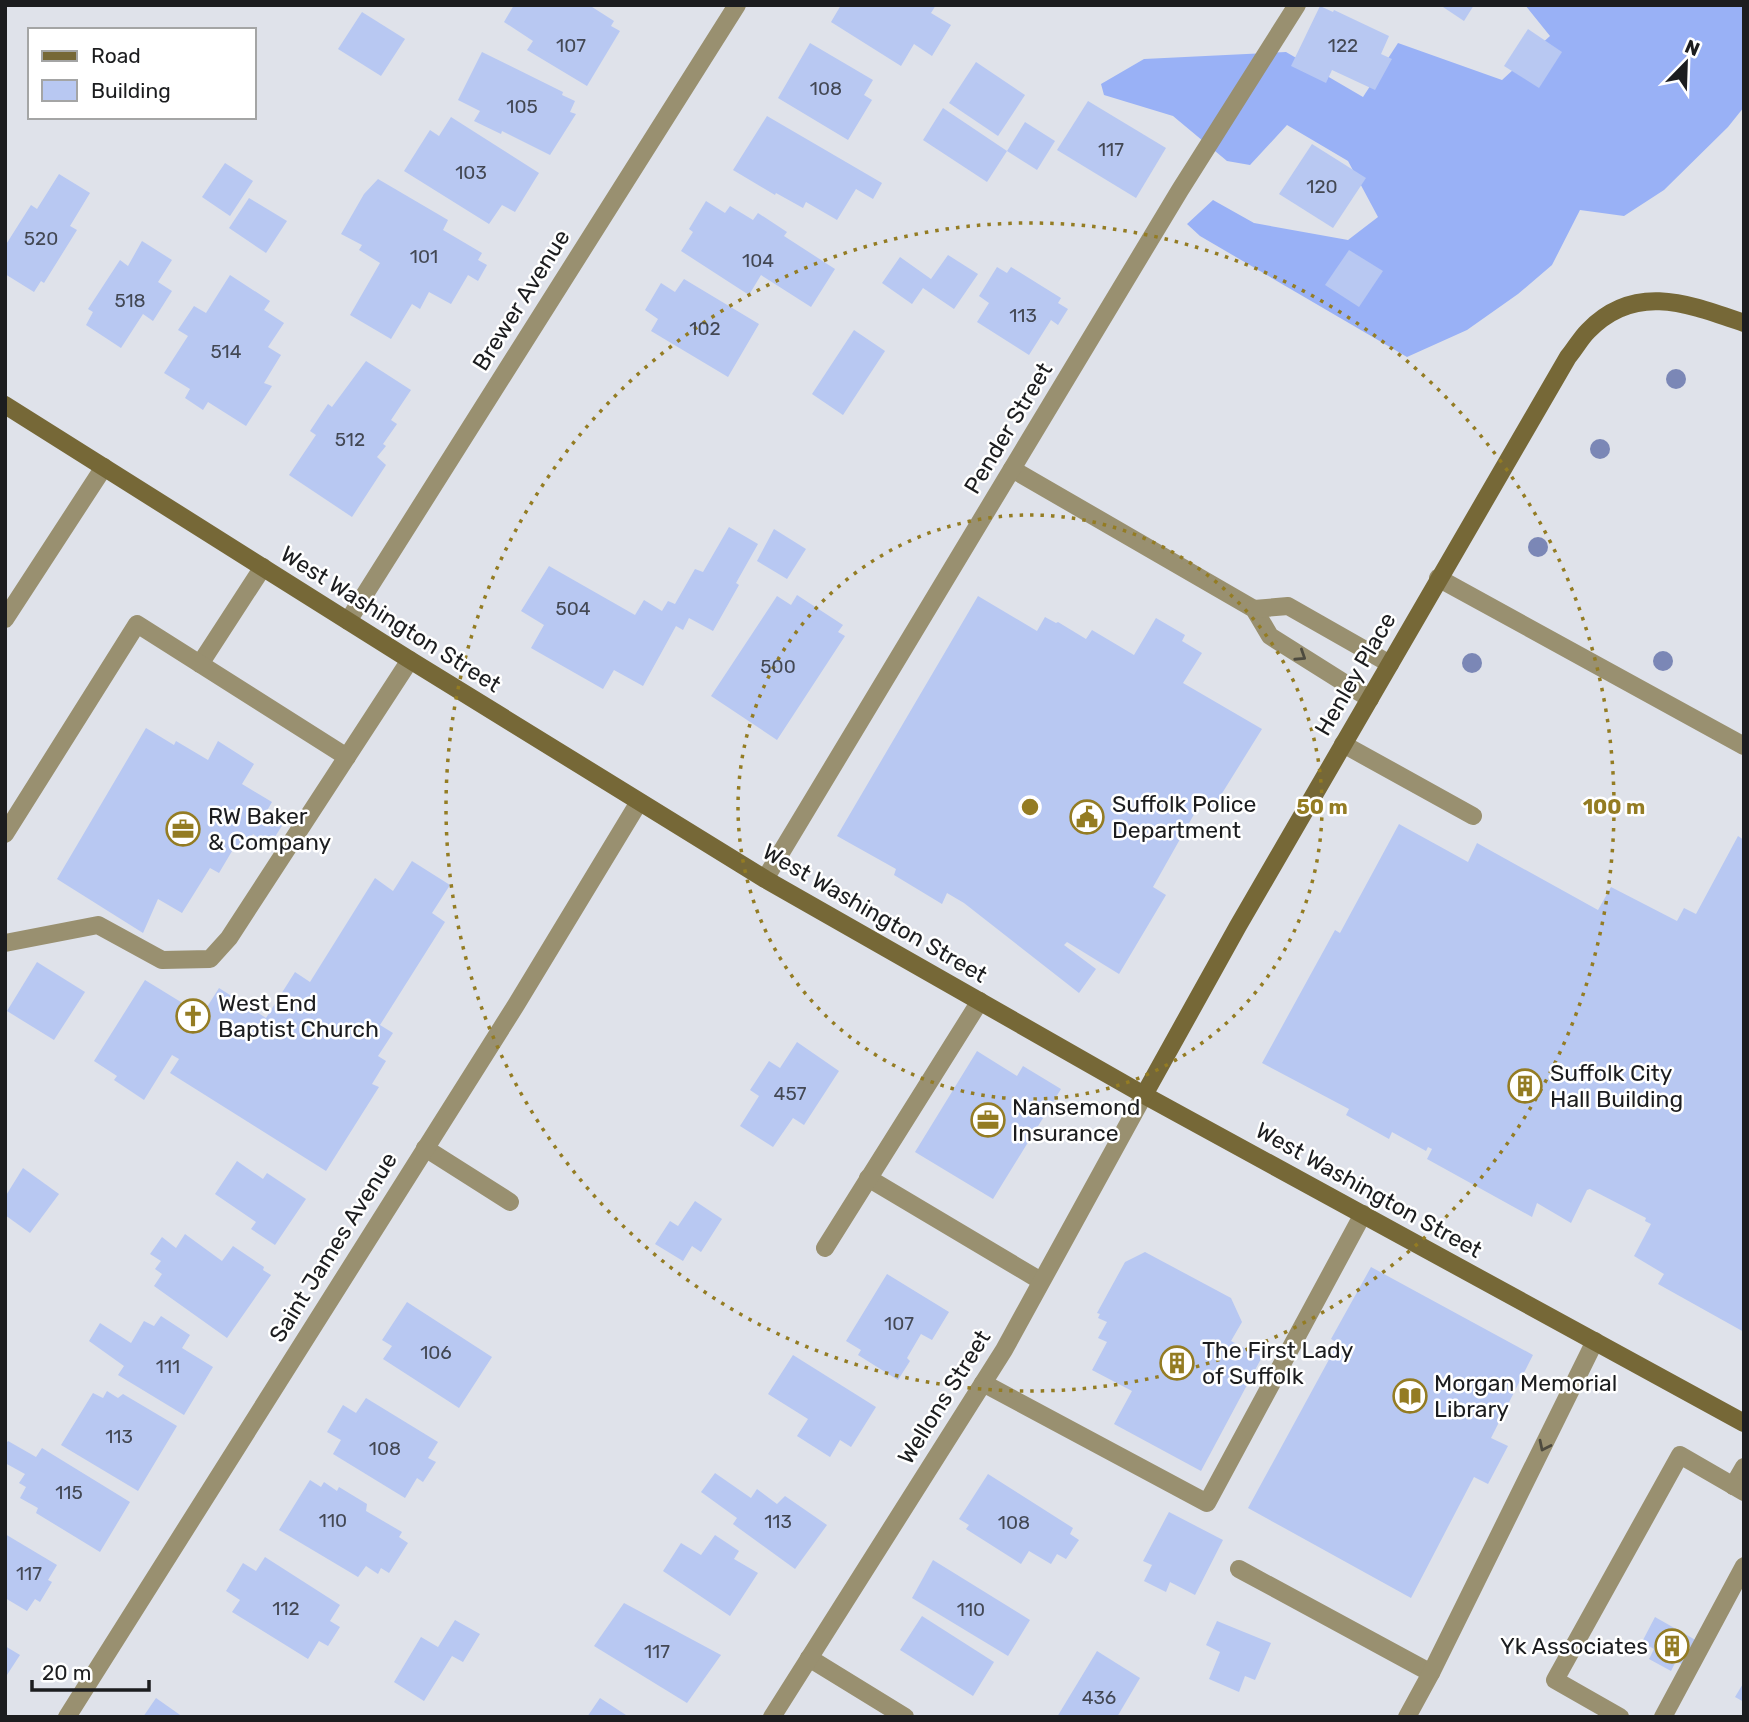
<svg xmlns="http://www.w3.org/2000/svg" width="1749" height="1722" viewBox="0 0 1749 1722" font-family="Rubik,sans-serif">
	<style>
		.forest { fill: #99b1f6 }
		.building { fill: #b8c8f2 }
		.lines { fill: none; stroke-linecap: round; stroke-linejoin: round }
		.lane { stroke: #999070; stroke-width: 18 }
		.street { stroke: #999070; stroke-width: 18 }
		.secondary { stroke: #766837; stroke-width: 18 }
		.tree { fill: #7b87b6 }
		.oneway { stroke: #4e4b3f }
		.ring { fill: none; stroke: #947c23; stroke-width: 3.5; stroke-dasharray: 3.5 7 }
		.labels { text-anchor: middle; stroke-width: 5; stroke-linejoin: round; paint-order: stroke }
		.number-label { font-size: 19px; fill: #434854 }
		.street-label { font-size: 23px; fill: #1c1d1f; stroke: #fff }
		.poi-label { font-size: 23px; fill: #1c1d1f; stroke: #fff; text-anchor: start }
		.centre { fill: #947c23; stroke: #fff; stroke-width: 3.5 }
		.ring-label { font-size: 21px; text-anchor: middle; font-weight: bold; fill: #947c23; stroke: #fff; stroke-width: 5; stroke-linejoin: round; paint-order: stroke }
	</style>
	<rect width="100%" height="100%" fill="#dfe2ea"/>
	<polygon class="forest" points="1525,5 1744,5 1744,107 1728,127 1664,190 1624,216 1580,210 1552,265 1518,294 1467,330 1407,357 1200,236 1187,224 1213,200 1254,223 1348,240 1378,217 1348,161 1287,125 1250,165 1227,161 1173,116 1104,95 1101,84 1144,59 1286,52 1363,97 1398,43 1502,80 1550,36"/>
	<g class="building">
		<polygon points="514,5 589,5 614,21 611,26 620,31 587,86 527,50 533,41 504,22"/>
		<polygon points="841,5 936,5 931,13 951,25 932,56 914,44 901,66 831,22"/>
		<polygon points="1440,5 1474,5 1464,21"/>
		<polygon points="1320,6 1333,12 1334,10 1389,36 1381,54 1392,59 1375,90 1332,70 1326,83 1291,66"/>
		<polygon points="362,12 405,39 381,76 338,49"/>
		<polygon points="1528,29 1562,52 1539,88 1504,66"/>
		<polygon points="810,43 873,80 864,95 872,100 848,140 778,98"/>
		<polygon points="482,52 563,92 562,95 575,101 570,112 576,114 550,155 502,131 501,134 474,121 480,111 458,100"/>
		<polygon points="976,62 1025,95 998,136 949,103"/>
		<polygon points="1088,101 1166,148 1136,198 1057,150"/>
		<polygon points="943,108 1007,151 987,182 923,140"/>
		<polygon points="767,116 882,183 873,199 856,189 837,220 806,202 803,208 776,193 775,195 733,170"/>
		<polygon points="451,117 539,173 515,212 502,205 489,224 404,171 430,130 439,136"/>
		<polygon points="1025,122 1055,141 1037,170 1007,151"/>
		<polygon points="1312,144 1366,178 1333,228 1279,194"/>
		<polygon points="225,163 253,181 230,216 202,197"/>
		<polygon points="59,174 90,193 70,226 77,230 44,283 41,281 34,292 5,274 5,246 31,205 37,209"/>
		<polygon points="378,179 448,220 443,230 482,253 478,260 487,265 478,281 468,275 451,304 429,292 420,309 412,304 391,339 350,315 380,263 359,250 362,245 341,234 364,194"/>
		<polygon points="249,198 287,221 266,253 229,228"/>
		<polygon points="706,201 725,213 730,206 753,220 758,213 787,232 784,236 835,269 811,307 761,275 749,295 681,251 693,232 689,229"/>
		<polygon points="142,241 172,260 158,282 172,291 153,321 143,314 121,348 86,325 93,312 88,309 120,260 128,266"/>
		<polygon points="1349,250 1383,271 1359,307 1325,285"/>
		<polygon points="948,255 978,274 954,309 923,288 912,304 882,283 900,257 931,279"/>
		<polygon points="997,267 1007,273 1011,267 1061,298 1058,303 1068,309 1058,325 1051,320 1029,355 977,322 989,303 979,296"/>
		<polygon points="230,275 270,301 264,310 284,323 268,347 281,355 264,383 272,386 246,426 208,402 203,410 185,398 190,389 164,373 188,336 178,330 194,306 206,313"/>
		<polygon points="684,279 759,324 728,377 651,331 658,319 645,310 661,283 675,292"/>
		<polygon points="854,330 885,351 843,415 812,394"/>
		<polygon points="366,361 411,390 391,420 397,424 383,444 386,446 377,457 386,465 352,517 289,475 316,435 310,431 328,404 332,407"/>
		<polygon points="729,527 758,544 736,583 739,585 713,631 689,618 683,630 676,626 643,686 614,670 603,689 531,648 544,625 521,611 549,566 635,615 644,600 662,611 668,601 675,604 695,569 703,572"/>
		<polygon points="774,529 806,549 787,579 757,561"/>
		<polygon points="797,595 843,625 838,632 845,636 777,740 711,696 777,596 791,605"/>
		<polygon points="978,596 1037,631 1045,617 1056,623 1058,622 1086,639 1092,630 1134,655 1156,618 1185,635 1182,641 1202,653 1183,683 1262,729 1221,795 1226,798 1218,812 1201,802 1153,887 1166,895 1119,974 1067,942 1064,945 1096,969 1079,993 964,903 947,893 942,904 894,875 896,869 837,836"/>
		<polygon points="146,728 174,745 176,741 208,760 218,741 254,764 242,784 272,802 265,814 283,824 270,845 253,834 243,851 235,846 219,873 210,868 182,913 158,899 143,933 57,879"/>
		<polygon points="1399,824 1468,862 1477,843 1598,910 1611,887 1677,921 1684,908 1696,914 1738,836 1744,840 1744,1332 1658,1284 1664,1274 1634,1256 1651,1224 1645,1221 1646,1218 1590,1189 1587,1190 1571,1223 1537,1203 1532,1217 1427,1159 1432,1149 1428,1147 1426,1151 1392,1132 1389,1139 1346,1115 1349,1109 1262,1063 1335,930 1340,933"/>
		<polygon points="412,861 450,885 432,913 445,922 380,1025 393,1033 378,1056 386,1061 372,1084 379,1087 326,1171 170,1073 179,1059 172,1055 144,1100 114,1080 117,1076 94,1061 145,980 202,1015 219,988 266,1018 295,972 310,982 375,878 393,891"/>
		<polygon points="37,962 85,992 54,1040 7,1011"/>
		<polygon points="797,1042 839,1071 804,1125 793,1118 773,1147 740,1126 759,1096 750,1090 769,1061 780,1068"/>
		<polygon points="977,1051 1017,1076 1023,1066 1061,1089 993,1199 915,1152"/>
		<polygon points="237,1161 263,1179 267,1173 306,1199 275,1245 251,1229 256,1222 215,1194"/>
		<polygon points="23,1168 59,1194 30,1233 5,1215 5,1197"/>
		<polygon points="695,1201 722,1219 701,1252 692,1246 683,1261 655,1244 670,1221 678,1226"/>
		<polygon points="185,1234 222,1261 233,1246 264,1267 263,1270 271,1275 227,1338 154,1286 162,1274 155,1269 161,1261 150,1254 162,1237 176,1248"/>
		<polygon points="1145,1252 1231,1298 1242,1322 1231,1341 1262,1357 1201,1471 1114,1424 1132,1391 1092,1370 1107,1342 1098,1338 1107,1322 1098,1318 1100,1314 1097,1313 1125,1262"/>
		<polygon points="1371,1267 1533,1355 1491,1438 1508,1446 1488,1484 1474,1477 1411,1598 1248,1508 1338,1343 1331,1339"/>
		<polygon points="887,1274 949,1312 932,1340 921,1334 907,1358 910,1361 898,1380 858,1355 861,1350 846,1341"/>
		<polygon points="407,1302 492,1357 459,1408 383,1359 392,1346 382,1340"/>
		<polygon points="161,1316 190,1335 182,1348 213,1367 184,1415 118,1375 124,1366 89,1341 100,1323 131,1343 144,1321 154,1326"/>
		<polygon points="793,1355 876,1407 851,1447 840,1440 830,1457 797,1436 808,1419 768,1394"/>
		<polygon points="107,1391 118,1398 123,1394 177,1426 138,1491 61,1445 93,1393 103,1398"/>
		<polygon points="366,1398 438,1442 428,1458 436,1462 423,1482 417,1478 405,1498 333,1454 341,1440 327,1432 343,1405 356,1413"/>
		<polygon points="8,1441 36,1457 42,1448 130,1502 100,1552 36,1513 38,1508 20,1498 26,1487 19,1483 25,1474 5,1463 5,1445"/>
		<polygon points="715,1473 751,1498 757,1489 777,1504 785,1496 827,1525 795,1569 733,1524 737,1518 701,1492"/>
		<polygon points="988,1474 1073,1528 1070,1534 1079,1540 1066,1559 1057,1554 1051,1564 1029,1551 1021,1564 966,1529 969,1525 959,1519"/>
		<polygon points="310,1480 321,1487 324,1482 337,1491 339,1487 367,1504 366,1511 402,1532 399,1537 408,1543 389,1573 381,1568 378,1574 366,1566 358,1577 279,1530"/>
		<polygon points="1169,1512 1223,1540 1195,1595 1170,1582 1166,1592 1144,1581 1152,1565 1143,1561"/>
		<polygon points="5,1534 57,1565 48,1580 52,1582 40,1602 35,1599 27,1611 5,1598"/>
		<polygon points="715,1535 739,1551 734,1559 758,1573 730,1616 663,1571 681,1543 701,1555"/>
		<polygon points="265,1557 340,1605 330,1621 340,1627 328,1646 319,1641 308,1659 232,1612 240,1600 226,1591 243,1563 256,1571"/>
		<polygon points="933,1560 1030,1620 1008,1656 912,1598"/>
		<polygon points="624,1603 721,1655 687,1703 594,1646"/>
		<polygon points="922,1616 994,1662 973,1696 900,1650"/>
		<polygon points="1655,1617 1699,1642 1685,1666 1676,1661 1671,1671 1649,1659 1654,1649 1642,1642"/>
		<polygon points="455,1620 480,1634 463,1662 452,1656 424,1701 394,1682 421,1637 438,1647"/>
		<polygon points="1217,1621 1271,1643 1255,1680 1245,1676 1239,1692 1209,1679 1220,1652 1206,1645"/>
		<polygon points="5,1646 20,1655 5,1678"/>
		<polygon points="1097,1651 1140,1678 1117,1717 1057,1717"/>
		<polygon points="1744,1682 1744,1702 1735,1697"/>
		<polygon points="156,1698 183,1717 143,1717"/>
		<polygon points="600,1698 629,1717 587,1717"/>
	</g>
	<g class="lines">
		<g class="lane">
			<polyline points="1012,469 1254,609 1270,636 1370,699"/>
			<polyline points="1438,578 1744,746"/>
			<polyline points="1254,609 1288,606 1390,664"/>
			<polyline points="200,664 263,567"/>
			<polyline points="1343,744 1473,816"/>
			<polyline points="5,834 137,624 347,757"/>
			<polyline points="5,943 98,925 162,960 210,959 229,938 410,660"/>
			<polyline points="425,1148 510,1202"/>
			<polyline points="868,1178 1041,1281"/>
			<polyline points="825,1248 980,1001"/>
			<polyline points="983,1383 1207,1503 1363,1214"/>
			<polyline points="1733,1486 1744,1467"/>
			<polyline points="1239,1569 1431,1673"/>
			<polyline points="1407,1717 1431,1673 1595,1341"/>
			<polyline points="1620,1717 1555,1680 1680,1455 1744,1492"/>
			<polyline points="1663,1717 1744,1566"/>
		</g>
		<g class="street">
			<polyline points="5,619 104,467"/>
			<polyline points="348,621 737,5"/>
			<polyline points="765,879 1180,190 1297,5"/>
			<polyline points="809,1658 905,1717"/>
			<polyline points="67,1717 516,1005 639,802"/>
			<polyline points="772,1717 1004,1350 1144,1095"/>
		</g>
		<g class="secondary">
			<polyline points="5,405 410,660 765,879 1144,1095 1744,1423"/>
			<path d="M1144 1095 1238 926 1568 357C1575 349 1580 339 1588 331 1635 282 1689 304 1744 323"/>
		</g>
	</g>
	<g class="tree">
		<circle cx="1676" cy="379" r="10"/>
		<circle cx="1600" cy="449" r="10"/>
		<circle cx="1538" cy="547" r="10"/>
		<circle cx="1663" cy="661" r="10"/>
		<circle cx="1472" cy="663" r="10"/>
	</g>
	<defs><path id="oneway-chevron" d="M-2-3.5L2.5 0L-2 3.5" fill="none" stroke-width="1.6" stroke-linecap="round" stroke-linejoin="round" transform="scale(1.75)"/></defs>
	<g class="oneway">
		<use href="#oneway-chevron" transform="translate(1301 656) rotate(33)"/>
		<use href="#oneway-chevron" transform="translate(1544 1446) rotate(116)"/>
	</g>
	<g class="ring">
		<circle cx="1030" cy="807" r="292"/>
		<circle cx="1030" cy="807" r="584"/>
	</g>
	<defs>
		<symbol id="civic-ring" viewBox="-11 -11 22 22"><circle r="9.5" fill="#fff" stroke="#947c23" stroke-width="1.5"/><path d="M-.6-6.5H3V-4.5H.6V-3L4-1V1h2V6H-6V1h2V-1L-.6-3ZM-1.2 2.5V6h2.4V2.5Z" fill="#947c23"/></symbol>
		<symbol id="office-ring" viewBox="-11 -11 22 22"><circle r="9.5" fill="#fff" stroke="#947c23" stroke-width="1.5"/><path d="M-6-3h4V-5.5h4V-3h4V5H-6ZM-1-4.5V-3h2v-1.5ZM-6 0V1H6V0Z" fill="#947c23"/></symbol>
		<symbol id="church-ring" viewBox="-11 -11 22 22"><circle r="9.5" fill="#fff" stroke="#947c23" stroke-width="1.5"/><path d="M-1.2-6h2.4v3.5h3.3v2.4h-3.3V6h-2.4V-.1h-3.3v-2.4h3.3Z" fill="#947c23"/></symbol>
		<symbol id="building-ring" viewBox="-11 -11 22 22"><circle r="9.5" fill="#fff" stroke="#947c23" stroke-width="1.5"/><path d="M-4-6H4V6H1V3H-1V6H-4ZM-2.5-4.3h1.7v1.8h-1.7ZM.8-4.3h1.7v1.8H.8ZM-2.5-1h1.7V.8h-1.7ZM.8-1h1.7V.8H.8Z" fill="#947c23"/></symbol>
		<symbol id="library-ring" viewBox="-11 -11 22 22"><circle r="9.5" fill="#fff" stroke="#947c23" stroke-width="1.5"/><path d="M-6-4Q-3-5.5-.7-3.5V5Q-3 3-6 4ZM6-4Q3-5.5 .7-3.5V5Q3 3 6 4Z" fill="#947c23"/></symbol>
	</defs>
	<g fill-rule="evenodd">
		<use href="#civic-ring" x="1068" y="798" width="38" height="38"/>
		<use href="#office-ring" x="164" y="810" width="38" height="38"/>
		<use href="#church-ring" x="174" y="997" width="38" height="38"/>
		<use href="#building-ring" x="1506" y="1067" width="38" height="38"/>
		<use href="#office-ring" x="969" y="1101" width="38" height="38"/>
		<use href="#building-ring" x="1158" y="1344" width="38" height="38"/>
		<use href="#library-ring" x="1391" y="1377" width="38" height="38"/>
		<use href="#building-ring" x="1653" y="1627" width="38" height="38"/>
	</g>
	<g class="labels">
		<g class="number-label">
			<text x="571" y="52">107</text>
			<text x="1343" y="52">122</text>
			<text x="826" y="95">108</text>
			<text x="522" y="113">105</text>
			<text x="1111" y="156">117</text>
			<text x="471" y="179">103</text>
			<text x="1322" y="193">120</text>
			<text x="41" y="245">520</text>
			<text x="424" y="263">101</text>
			<text x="758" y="267">104</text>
			<text x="130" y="307">518</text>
			<text x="1023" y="322">113</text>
			<text x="705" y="335">102</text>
			<text x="226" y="358">514</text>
			<text x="350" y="446">512</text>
			<text x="573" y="615">504</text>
			<text x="778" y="673">500</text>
			<text x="790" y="1100">457</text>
			<text x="899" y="1330">107</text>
			<text x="436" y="1359">106</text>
			<text x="168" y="1373">111</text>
			<text x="119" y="1443">113</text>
			<text x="385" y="1455">108</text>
			<text x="69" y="1499">115</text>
			<text x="333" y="1527">110</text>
			<text x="778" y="1528">113</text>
			<text x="1014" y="1529">108</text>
			<text x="29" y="1580">117</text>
			<text x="286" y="1615">112</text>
			<text x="971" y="1616">110</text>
			<text x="657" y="1658">117</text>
			<text x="1099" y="1704">436</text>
		</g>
		<g class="street-label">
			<text transform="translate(521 300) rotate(-58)" y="8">Brewer Avenue</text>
			<text transform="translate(1008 428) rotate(-59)" y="8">Pender Street</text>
			<text transform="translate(391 619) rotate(32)" y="8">West Washington Street</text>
			<text transform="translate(1355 674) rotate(-60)" y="8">Henley Place</text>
			<text transform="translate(875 913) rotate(30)" y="8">West Washington Street</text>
			<text transform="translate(1369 1190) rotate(29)" y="8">West Washington Street</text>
			<text transform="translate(333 1247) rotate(-58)" y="8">Saint James Avenue</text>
			<text transform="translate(944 1397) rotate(-58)" y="8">Wellons Street</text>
		</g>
		<g class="poi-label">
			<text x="1112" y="812">Suffolk Police<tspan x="1112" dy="26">Department</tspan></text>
			<text x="208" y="824">RW Baker<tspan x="208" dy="26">&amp; Company</tspan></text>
			<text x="218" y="1011">West End<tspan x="218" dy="26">Baptist Church</tspan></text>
			<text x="1550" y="1081">Suffolk City<tspan x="1550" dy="26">Hall Building</tspan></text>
			<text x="1012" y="1115">Nansemond<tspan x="1012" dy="26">Insurance</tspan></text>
			<text x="1202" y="1358">The First Lady<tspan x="1202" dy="26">of Suffolk</tspan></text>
			<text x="1434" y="1391">Morgan Memorial<tspan x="1434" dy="26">Library</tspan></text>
			<text x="1648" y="1654" text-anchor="end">Yk Associates</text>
		</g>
	</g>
	<circle cx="1030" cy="807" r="10" class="centre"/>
	<g class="ring-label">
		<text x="1322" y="814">50 m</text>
		<text x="1614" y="814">100 m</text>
	</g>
	<rect width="1749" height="1722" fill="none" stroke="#1c1d1f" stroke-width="14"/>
	<rect x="28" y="28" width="228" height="91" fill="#ffffff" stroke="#a4a5a5" stroke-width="2"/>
	<rect x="42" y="51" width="35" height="10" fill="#766837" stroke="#a4a5a5" stroke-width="2"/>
	<text x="91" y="63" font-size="21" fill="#1c1d1f">Road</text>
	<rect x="42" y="80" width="35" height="21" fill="#b8c8f2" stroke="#a4a5a5" stroke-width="2"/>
	<text x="91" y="98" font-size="21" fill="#1c1d1f">Building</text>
	<g transform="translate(1686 63) rotate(23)" stroke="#ffffff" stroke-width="5" paint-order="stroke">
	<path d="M0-5L12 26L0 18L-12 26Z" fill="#1c1d1f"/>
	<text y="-10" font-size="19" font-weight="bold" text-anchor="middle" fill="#1c1d1f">N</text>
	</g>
	<path d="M32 1680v10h117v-10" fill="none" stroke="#1c1d1f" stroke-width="3.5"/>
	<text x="42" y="1680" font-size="21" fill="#1c1d1f" stroke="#ffffff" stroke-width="5" paint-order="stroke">20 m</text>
</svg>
